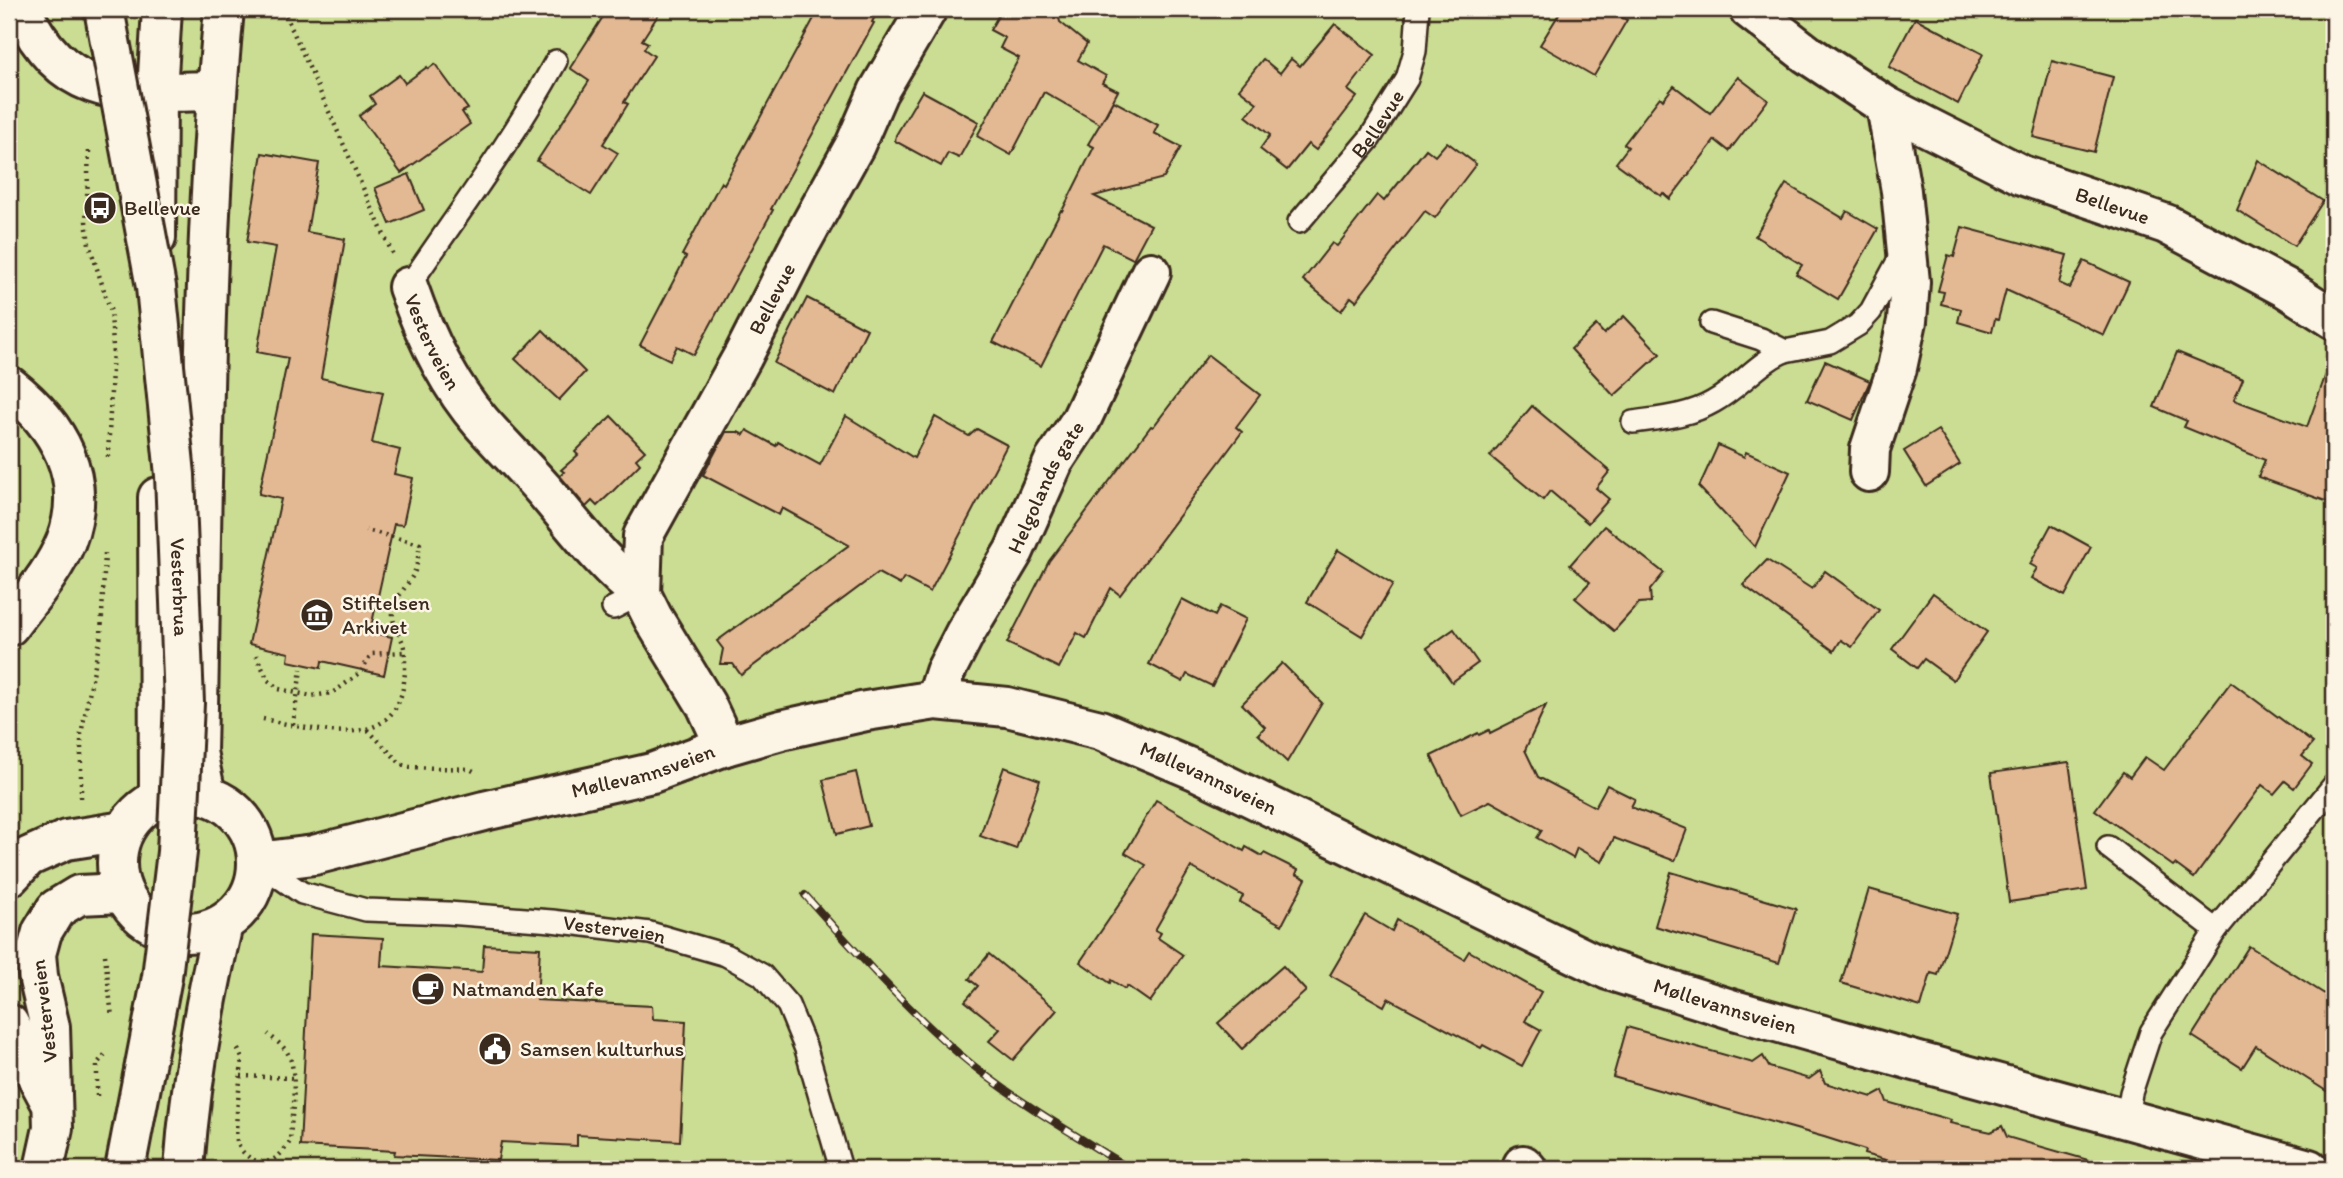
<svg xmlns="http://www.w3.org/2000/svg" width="2343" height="1178" viewBox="0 0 2343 1178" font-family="Itim,sans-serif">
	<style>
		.green { fill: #cadd92; stroke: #828458; stroke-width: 2 }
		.building { fill: #e2b992; stroke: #3b2a1e; stroke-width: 2 }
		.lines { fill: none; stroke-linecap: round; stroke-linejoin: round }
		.lane-casing { stroke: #3b2a1e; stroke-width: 26 }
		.street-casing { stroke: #3b2a1e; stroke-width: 44 }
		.secondary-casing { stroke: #3b2a1e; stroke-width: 44 }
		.highway-casing { stroke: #3b2a1e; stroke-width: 44 }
		.path { stroke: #3b2a1e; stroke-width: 4.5; stroke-dasharray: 2 5; stroke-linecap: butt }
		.lane { stroke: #fcf5e5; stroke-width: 21 }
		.street { stroke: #fcf5e5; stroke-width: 38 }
		.secondary { stroke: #fcf5e5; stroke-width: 38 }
		.highway { stroke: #fcf5e5; stroke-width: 38 }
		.rail-casing { stroke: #3b2a1e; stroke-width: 8 }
		.rail { stroke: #fcf5e5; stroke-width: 5; stroke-dasharray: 16; stroke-linecap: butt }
		.highway-bridge-casing { stroke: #3b2a1e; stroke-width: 44; stroke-linecap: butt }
		.highway-bridge { stroke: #fcf5e5; stroke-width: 38 }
		.labels { text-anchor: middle; stroke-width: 5; stroke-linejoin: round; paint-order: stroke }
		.street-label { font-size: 21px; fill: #3b2a1e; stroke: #fcf5e5 }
		.poi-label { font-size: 21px; fill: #3b2a1e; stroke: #fcf5e5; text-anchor: start }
	</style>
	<rect width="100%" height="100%" fill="#f7e9d4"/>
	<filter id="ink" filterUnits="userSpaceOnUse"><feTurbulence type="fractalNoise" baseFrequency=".0143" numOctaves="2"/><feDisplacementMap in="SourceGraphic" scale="14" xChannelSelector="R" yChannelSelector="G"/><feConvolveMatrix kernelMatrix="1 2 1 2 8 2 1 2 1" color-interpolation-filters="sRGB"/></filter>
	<g filter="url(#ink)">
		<rect class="green" x="9" y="9" width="2325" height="1160"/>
		<g class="building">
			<polygon points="608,9 662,9 642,40 648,43 644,49 654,56 624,102 628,104 603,144 618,153 591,195 537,161 589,81 570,68"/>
			<polygon points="819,9 879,9 872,22 874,23 771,209 773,210 694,355 677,346 670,360 640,345 686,257 682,255 721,182 724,184"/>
			<polygon points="1002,9 1042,9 1059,18 1060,22 1087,44 1078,60 1106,76 1102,83 1118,91 1101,123 1114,101 1158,125 1154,133 1181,147 1164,178 1094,196 1151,225 1133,259 1103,244 1041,366 993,342 1061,210 1062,211 1094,147 1088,144 1100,124 1044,92 1011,155 977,136 1019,58 1000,48 1005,38 990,30"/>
			<polygon points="1562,9 1607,9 1627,20 1594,76 1540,45"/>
			<polygon points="1915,18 1983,54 1958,104 1889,67"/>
			<polygon points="1335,24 1375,55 1348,90 1357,97 1316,150 1308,144 1287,170 1260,149 1270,135 1246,116 1257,103 1239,89 1263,59 1280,73 1291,59 1300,66"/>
			<polygon points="2052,61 2113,77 2094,152 2033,137"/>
			<polygon points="435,64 468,109 462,112 470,124 401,173 359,116 375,104 370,96 399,75 405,83 427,67 428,69"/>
			<polygon points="1738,77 1768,100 1729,151 1715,140 1670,199 1663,193 1661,196 1616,163 1628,147 1624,144 1660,97 1663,100 1674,86 1710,113"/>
			<polygon points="922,91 979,122 959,158 948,153 941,166 895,141 896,135"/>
			<polygon points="1447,142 1476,164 1435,218 1425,211 1356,301 1351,297 1341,311 1303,280 1332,243 1337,246 1377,195 1384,201 1426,149 1435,156"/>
			<polygon points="262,153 319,163 307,232 345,239 321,378 383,392 372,443 400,450 394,474 413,478 403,525 394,524 370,632 392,637 384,675 322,661 321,668 288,661 289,653 249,644 281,499 259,494 288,358 257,352 276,247 247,242"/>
			<polygon points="2258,160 2323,201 2294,246 2237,210"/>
			<polygon points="409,174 424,210 390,224 375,188"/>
			<polygon points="1786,184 1843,218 1847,211 1878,229 1838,299 1796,274 1802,265 1755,236"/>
			<polygon points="1962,227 2067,255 2059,283 2070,288 2084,261 2129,282 2104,335 2006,290 1998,320 1995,319 1992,332 1958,322 1961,309 1941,304 1944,292 1938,291 1948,255 1954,257"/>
			<polygon points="807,298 867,329 835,395 774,363"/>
			<polygon points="1624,316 1660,354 1614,396 1571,349 1596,325 1604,334"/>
			<polygon points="543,330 585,372 559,400 515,359"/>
			<polygon points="2177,352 2243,379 2234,400 2307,427 2330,363 2334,364 2334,504 2258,477 2265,460 2184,427 2187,421 2154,407"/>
			<polygon points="1208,355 1260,395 1236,427 1242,432 1120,595 1111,588 1086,638 1077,633 1059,668 1007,643 1049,561 1151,426 1153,427"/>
			<polygon points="1825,361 1870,381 1853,420 1807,400"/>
			<polygon points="1532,406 1610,471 1596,488 1609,499 1588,523 1550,491 1543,500 1490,456"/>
			<polygon points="611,416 645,451 636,459 640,464 613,491 597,506 592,501 586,507 560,476 564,472 561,470 578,455 575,452"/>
			<polygon points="846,416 914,458 935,417 969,436 977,429 1007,445 930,592 904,578 900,585 878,573 741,675 733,664 720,664 723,649 717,641 849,545 782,508 779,515 703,475 726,432 738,432 744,435 747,430 776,446 778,442 820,465"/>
			<polygon points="1938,430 1960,464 1926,486 1904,451"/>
			<polygon points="1718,445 1744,457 1746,452 1790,472 1755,547 1699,487"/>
			<polygon points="2051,525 2091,547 2065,596 2031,578 2037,568 2030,564"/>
			<polygon points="1604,526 1664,573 1650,590 1651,602 1639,603 1614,631 1575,598 1590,582 1570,565"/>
			<polygon points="1338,550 1393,584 1362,636 1307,602"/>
			<polygon points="1767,560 1812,589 1825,571 1879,610 1852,647 1841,640 1834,651 1743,585"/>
			<polygon points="1933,593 1987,632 1953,680 1924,659 1917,668 1892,649"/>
			<polygon points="1182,599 1215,616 1220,606 1246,619 1212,686 1187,674 1183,682 1149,664"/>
			<polygon points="1454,629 1478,663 1452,682 1427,648"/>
			<polygon points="1282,663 1322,703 1287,762 1258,734 1265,727 1242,704"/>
			<polygon points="2231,682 2313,743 2302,756 2312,764 2294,788 2285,781 2274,794 2262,785 2194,878 2175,864 2173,866 2095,810 2123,772 2130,777 2145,757 2164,770"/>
			<polygon points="1546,705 1525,750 1538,777 1595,807 1607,785 1635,799 1631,807 1687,829 1675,861 1614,838 1602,862 1577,848 1573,858 1537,838 1542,830 1490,801 1461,815 1431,756 1478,733 1479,735 1489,730 1490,733"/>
			<polygon points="2069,762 2087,890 2009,902 1991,773"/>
			<polygon points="1004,767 1040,780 1016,849 980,836"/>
			<polygon points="856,772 869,826 837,834 823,780"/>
			<polygon points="1156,800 1244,851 1246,847 1262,856 1264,853 1298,870 1296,874 1306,879 1282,925 1240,902 1243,896 1191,867 1155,930 1161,933 1158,938 1183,955 1150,1002 1127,986 1125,989 1111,980 1110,983 1080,962 1146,865 1125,853"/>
			<polygon points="1671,872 1796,909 1779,963 1655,926"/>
			<polygon points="1869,889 1957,914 1938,975 1931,973 1921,1007 1841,983"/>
			<polygon points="1365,915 1392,931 1397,920 1464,959 1469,951 1541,992 1525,1021 1541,1030 1522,1066 1483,1045 1481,1048 1388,998 1384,1006 1330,975"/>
			<polygon points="311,934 383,938 381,966 482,972 484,945 540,948 537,1000 652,1006 653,1019 686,1021 680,1141 577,1135 577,1146 501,1142 498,1160 394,1155 395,1151 300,1146"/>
			<polygon points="2249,946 2334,1000 2334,1096 2256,1046 2242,1068 2192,1036"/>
			<polygon points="989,954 1057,1010 1013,1060 989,1041 1000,1029 965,1001 978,986 969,979"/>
			<polygon points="1283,966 1306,991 1242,1049 1218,1023"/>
			<polygon points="1627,1027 1753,1063 1763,1056 1769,1067 1809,1079 1820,1071 1825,1083 1872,1097 1883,1091 1887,1102 1951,1120 1950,1123 1991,1132 2002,1126 2007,1137 2088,1160 2087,1169 1918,1169 1864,1154 1865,1150 1824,1137 1613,1077"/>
		</g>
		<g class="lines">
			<defs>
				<g id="lane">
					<path id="s1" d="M1299 222 1370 138 1407 79 1415 51 1418 9"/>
					<path d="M408 287C459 212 513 140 556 61"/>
					<polyline points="1711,323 1761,339 1785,351 1830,342 1858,325 1871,311 1904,250"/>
					<path d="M1633 422C1660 418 1689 416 1713 402 1739 388 1758 362 1785 351"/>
					<polyline points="613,608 641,594"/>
					<polyline points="2108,847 2216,930"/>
					<path id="s2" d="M259 863 302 893 366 910 448 913 552 921 650 933 726 955 762 975 788 1005 806 1049 841 1169"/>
					<polyline points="2127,1118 2131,1093 2151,1032 2216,930 2334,785"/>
				</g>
				<g id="street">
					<path d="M21 9C67 103 124 92 216 91"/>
					<path id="s3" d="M1749 9 1807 54 1886 106 2022 175 2166 224 2286 288 2334 319"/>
					<path id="s4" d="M408 287C425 336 447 383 481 422 501 445 523 466 543 489 574 525 603 565 641 594"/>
					<polyline points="1869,472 1870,449 1897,368 1907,321 1910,282 1901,191 1886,106"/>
					<path id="s5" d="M936 700 945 672 965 633 1014 551 1054 461 1081 420 1151 272"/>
					<path id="s6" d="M725 746 706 705 653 618 641 594 643 536 743 356 799 246 855 145 878 92 927 9"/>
					<polyline points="1523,1165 1527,1169"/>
				</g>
				<g id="secondary">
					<path id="s7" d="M258 862 314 855 484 811 652 773 725 746 781 730 866 711 936 700 1007 707 1100 730 1195 770 1608 970 1734 1010 1915 1061 2309 1169"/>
				</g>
				<g id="highway">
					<polyline points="156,238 157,92 162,9"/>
					<path d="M9 386C58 424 90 478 66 541 53 573 29 599 9 626"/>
					<polyline points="158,497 159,798"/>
					<circle cx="187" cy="863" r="70"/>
					<path d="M206 795 197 752C203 504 201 255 224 9"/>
					<polyline points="9,877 28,857 66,840 124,831"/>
					<polyline points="9,1024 49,1099"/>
					<polyline points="44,1169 53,1128 50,1027 38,976 36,954 42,932 56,909 79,895 123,893"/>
					<path d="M184 1169C190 1086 204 1005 223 924"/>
				</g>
			</defs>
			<use href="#lane" class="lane-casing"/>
			<use href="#street" class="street-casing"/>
			<use href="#secondary" class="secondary-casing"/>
			<use href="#highway" class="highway-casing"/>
			<g class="path">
				<polyline points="283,9 393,255"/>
				<polyline points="89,151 86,221 89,244 111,312 113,347 108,457"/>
				<polyline points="256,655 268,680 279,689 311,696 332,693 341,687 361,672 371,654 404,652"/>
				<path d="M263 719C322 731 406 757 405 664 405 658 405 649 403 643 399 632 392 625 393 613 395 597 406 588 413 575 418 566 418 554 420 544L366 530"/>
				<polyline points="293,725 301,669"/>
				<polyline points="368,730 402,765 410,767 470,769 477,773"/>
				<polyline points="81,798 81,734 101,635 105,553"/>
				<polyline points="105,955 112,1017"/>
				<path d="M238 1049 242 1058C241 1079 234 1123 237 1141 240 1153 253 1163 266 1162 277 1160 285 1150 290 1141 291 1117 298 1080 290 1058 286 1047 276 1041 268 1034"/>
				<polyline points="241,1076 292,1078"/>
				<polyline points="97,1096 97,1064 107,1052"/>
			</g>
			<use href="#lane" class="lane"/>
			<use href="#street" class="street"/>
			<use href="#secondary" class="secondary"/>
			<use href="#highway" class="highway"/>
			<defs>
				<path id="rail" d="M805 895C854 950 902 1004 958 1053 1009 1097 1072 1133 1130 1169"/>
			</defs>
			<use href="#rail" class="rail-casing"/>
			<use href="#rail" class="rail"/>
			<defs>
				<g id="highway-bridge">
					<path id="s8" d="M104 9 156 287 175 475 184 703 177 852 162 977 125 1169"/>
				</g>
			</defs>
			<use href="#highway-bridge" class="highway-bridge-casing"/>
			<use href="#highway-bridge" class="highway-bridge"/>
		</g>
	</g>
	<defs>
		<symbol id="bus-disc" viewBox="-11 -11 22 22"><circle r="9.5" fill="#3b2a1e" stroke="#fcf5e5"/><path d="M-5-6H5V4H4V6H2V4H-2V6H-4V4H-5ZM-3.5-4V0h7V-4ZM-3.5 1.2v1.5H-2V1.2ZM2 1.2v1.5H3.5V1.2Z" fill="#fff"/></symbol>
		<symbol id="museum-disc" viewBox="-11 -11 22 22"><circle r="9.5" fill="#3b2a1e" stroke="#fcf5e5"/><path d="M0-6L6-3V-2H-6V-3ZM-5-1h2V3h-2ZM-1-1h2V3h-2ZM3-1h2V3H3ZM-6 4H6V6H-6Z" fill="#fff"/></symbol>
		<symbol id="cafe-disc" viewBox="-11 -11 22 22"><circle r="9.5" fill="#3b2a1e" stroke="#fcf5e5"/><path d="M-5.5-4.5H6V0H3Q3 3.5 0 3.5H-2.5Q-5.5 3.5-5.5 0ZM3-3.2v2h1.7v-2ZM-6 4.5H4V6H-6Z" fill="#fff"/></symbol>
		<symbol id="civic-disc" viewBox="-11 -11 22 22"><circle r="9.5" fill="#3b2a1e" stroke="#fcf5e5"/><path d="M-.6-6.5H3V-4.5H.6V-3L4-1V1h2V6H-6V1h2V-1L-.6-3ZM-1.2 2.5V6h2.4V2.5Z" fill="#fff"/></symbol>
	</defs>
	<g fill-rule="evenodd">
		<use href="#bus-disc" x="81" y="189" width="38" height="38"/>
		<use href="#museum-disc" x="298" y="596" width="38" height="38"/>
		<use href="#cafe-disc" x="409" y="970" width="38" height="38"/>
		<use href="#civic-disc" x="476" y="1030" width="38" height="38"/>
	</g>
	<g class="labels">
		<g class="street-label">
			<text dy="7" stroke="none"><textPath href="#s1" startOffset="126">Bellevue</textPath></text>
			<text dy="7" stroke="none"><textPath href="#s3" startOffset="416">Bellevue</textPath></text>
			<text dy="7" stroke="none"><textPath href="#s6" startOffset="502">Bellevue</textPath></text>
			<text dy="7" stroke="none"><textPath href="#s4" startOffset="60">Vesterveien</textPath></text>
			<text dy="7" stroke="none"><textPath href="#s5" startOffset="240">Helgolands gate</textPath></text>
			<text dy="7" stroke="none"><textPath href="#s8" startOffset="584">Vesterbrua</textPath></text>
			<text dy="7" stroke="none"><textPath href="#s7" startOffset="396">Møllevannsveien</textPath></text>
			<text dy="7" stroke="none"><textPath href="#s7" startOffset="984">Møllevannsveien</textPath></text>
			<text dy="7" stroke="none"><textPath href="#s2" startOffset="368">Vesterveien</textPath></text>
			<text dy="7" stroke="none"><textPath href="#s7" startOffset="1550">Møllevannsveien</textPath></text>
			<text transform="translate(44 1011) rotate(-97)" y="7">Vesterveien</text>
		</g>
		<g class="poi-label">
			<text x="124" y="215">Bellevue</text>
			<text x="342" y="610">Stiftelsen<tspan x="342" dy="24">Arkivet</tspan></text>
			<text x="452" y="996">Natmanden Kafe</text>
			<text x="520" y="1056">Samsen kulturhus</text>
		</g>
	</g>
	<rect width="2343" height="1178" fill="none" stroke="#fcf5e5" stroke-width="35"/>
	<rect x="18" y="18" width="2308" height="1143" fill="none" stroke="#3b2a1e" stroke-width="2.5" filter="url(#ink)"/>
</svg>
